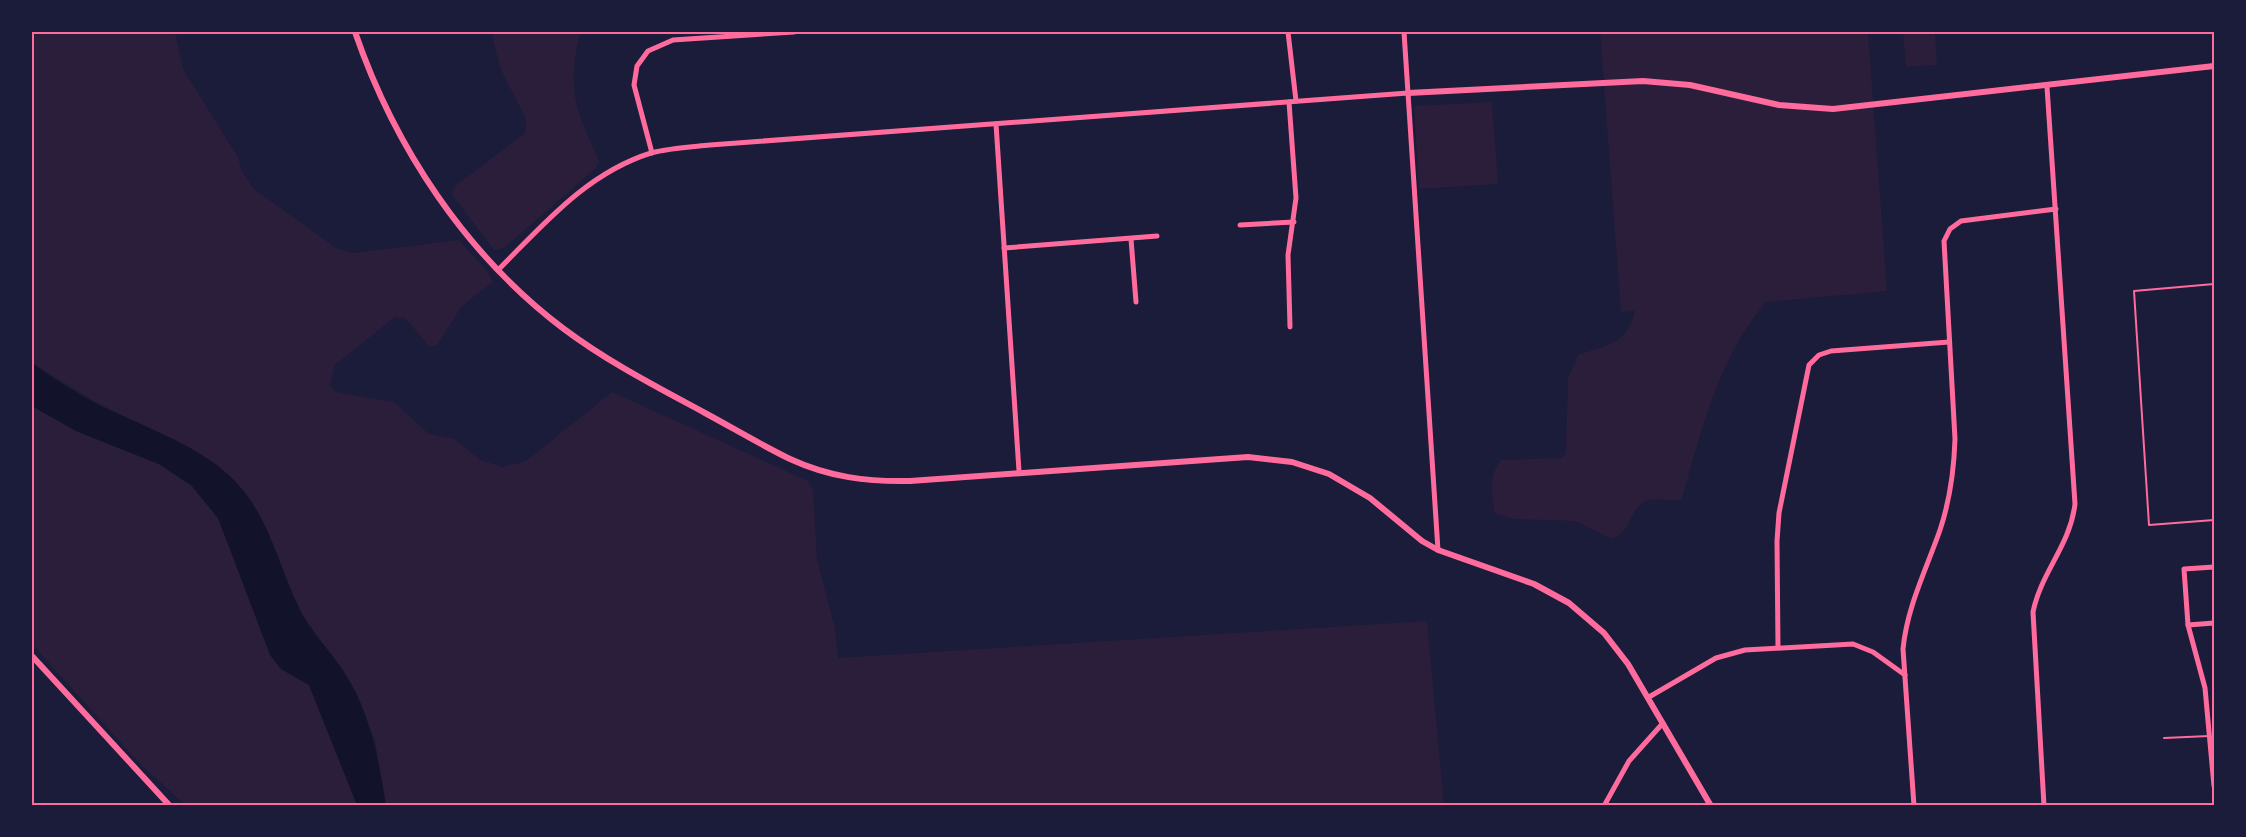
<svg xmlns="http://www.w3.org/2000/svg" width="2246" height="837" viewBox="0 0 2246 837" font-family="Figtree,sans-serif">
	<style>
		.green { fill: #2a1e3b }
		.water { fill: #12122b }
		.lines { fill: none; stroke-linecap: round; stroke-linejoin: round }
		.service { stroke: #ff6b9d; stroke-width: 2 }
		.minor { stroke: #ff6b9d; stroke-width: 5 }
		.tertiary { stroke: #ff6b9d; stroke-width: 6 }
		.neatline { fill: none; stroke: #ff6b9d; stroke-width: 2 }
	</style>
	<rect width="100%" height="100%" fill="#1b1b3a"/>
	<g class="green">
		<polygon points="32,32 175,32 183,69 239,159 241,170 254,189 336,248 354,253 459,240 486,270 493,282 462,306 437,345 429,346 405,318 395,317 335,365 330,385 336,392 394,402 429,434 455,439 480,460 503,467 526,461 612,392 808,481 813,489 817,559 835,628 838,658 1427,621 1444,805 386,805 375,740 345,674 301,613 290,588 219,466 178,442 99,404 32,363"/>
		<path d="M491 32H582C577 40 577 49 575 59 570 103 582 121 599 161L596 168 504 248 494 250 453 196V188L525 133 526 119 501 70Z"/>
		<path d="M1600 32H1868L1887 291 1766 302C1719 357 1701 431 1682 499 1669 504 1653 494 1641 504 1630 514 1627 535 1612 539L1575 521 1516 519 1495 514C1491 497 1489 473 1501 460L1561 458 1566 453 1568 378 1578 355C1608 344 1626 346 1635 311L1621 312Z"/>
		<polygon points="1903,32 1935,32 1937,65 1906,67"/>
		<polygon points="1492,102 1498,184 1419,189 1414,106"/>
		<polygon points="32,406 76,431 159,464 192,486 218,518 281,669 309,685 357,805 186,805 142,766 32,644"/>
	</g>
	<path class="water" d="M32 363C54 379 77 394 101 406 140 425 184 440 218 466 268 504 274 557 300 610 310 632 331 651 344 672 371 713 378 759 386 805H357L309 685 281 669 270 655 218 518 192 486 159 464 76 431 32 406Z"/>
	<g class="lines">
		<g class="service">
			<polyline points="2214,284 2134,291 2149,525 2214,520"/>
			<polyline points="2164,738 2209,736"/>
		</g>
		<g class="minor">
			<polyline points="1288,32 1296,101"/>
			<polyline points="1404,32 1438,550"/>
			<polyline points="1289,102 1296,198 1288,255 1290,327"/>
			<polyline points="996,124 1019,471"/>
			<polyline points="652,153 634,85 637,66 648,51 673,40 794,32"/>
			<polyline points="1240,225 1294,222"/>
			<polyline points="1131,239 1136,302"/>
			<polyline points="1004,248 1157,236"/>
			<path d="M499 269C544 224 587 173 651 153 670 148 691 147 710 145L1408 93"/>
			<polyline points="2214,567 2184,569 2188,625 2205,688 2214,786"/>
			<polyline points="2188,625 2214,623"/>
			<polyline points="1778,648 1777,541 1779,513 1809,365 1819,355 1831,351 1949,342"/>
			<polyline points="1649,697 1716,658 1745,650 1853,644 1873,652 1905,675"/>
			<polyline points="1604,806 1629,761 1663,723"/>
			<path d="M1914 806 1903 649C1907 607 1926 570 1940 530 1950 500 1954 470 1955 439L1944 241 1950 229 1961 221 2056 209"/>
			<path d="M2044 806 2033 612C2041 572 2070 546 2075 504L2047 87"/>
		</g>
		<g class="tertiary">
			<path d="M355 32C395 148 466 255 564 329 608 362 657 387 705 413 733 428 761 445 790 459 829 477 867 482 910 481L1248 457 1292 462 1329 474 1370 498 1422 541 1438 550 1534 584 1569 603 1604 633 1628 664 1711 806"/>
			<polyline points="1408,93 1643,81 1690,85 1779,105 1833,109 2214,66"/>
			<polyline points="32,656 170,806"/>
		</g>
	</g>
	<rect width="2246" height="837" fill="none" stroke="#1b1b3a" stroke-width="66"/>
	<rect x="33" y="33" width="2180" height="771" class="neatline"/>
</svg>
